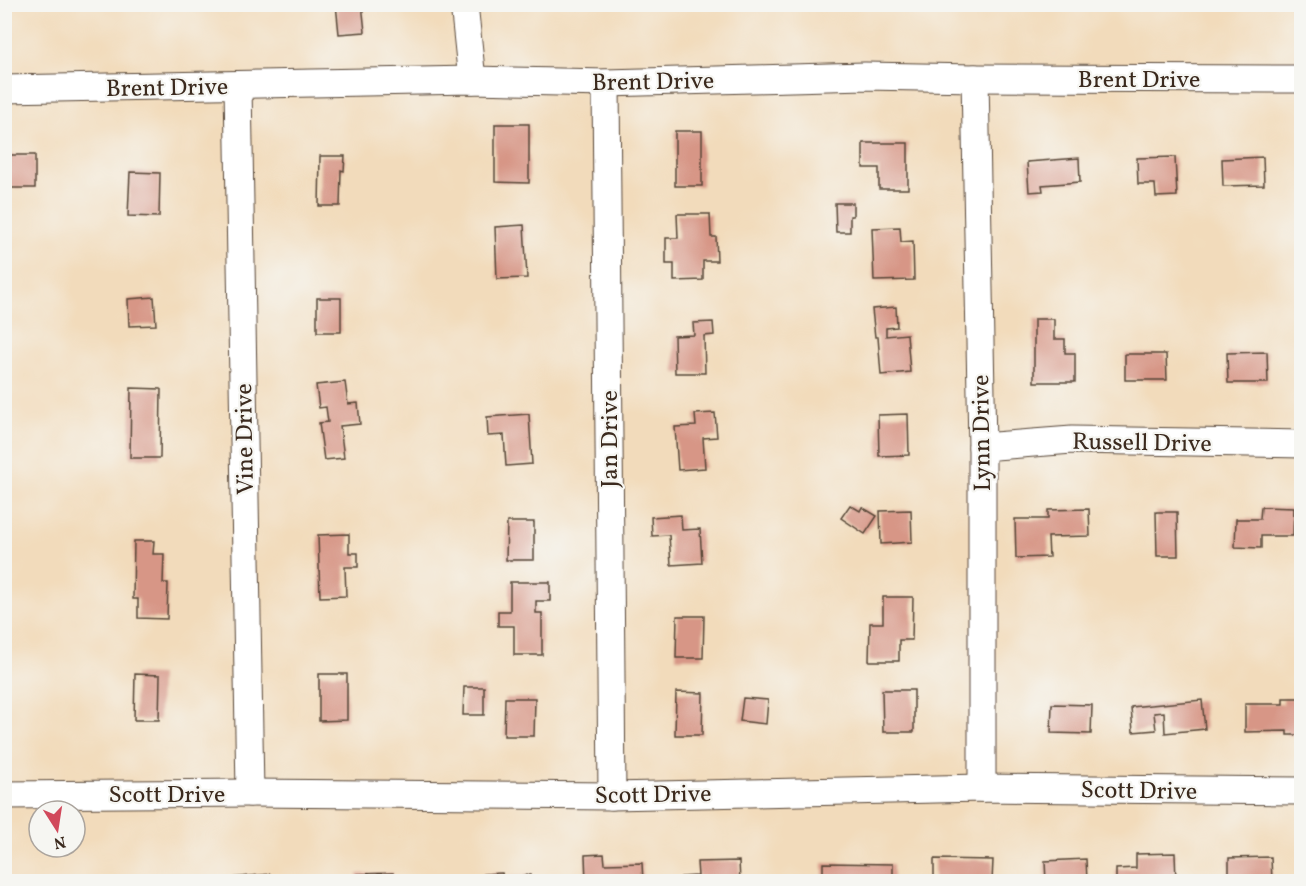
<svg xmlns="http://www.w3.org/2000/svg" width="1306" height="886" viewBox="0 0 1306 886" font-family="Vollkorn,serif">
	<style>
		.building { fill: #d79686 }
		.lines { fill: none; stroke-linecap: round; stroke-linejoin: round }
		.minor-casing { stroke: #564536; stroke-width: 29 }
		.minor { stroke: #fff; stroke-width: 27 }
		.labels { text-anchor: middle; stroke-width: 4.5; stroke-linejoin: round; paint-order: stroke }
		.street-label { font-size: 24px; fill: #3b2a1e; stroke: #f6f6f2 }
	</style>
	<rect width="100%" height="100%" fill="#f6f6f2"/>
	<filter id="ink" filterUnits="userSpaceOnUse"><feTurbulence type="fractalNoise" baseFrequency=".0167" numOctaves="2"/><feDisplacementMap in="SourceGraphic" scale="12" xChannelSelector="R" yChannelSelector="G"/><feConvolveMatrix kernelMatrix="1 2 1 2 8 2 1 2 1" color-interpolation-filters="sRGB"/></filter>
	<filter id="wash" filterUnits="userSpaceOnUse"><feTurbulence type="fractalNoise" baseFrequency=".008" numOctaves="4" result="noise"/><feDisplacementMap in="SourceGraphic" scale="24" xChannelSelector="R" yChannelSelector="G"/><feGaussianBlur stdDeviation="1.35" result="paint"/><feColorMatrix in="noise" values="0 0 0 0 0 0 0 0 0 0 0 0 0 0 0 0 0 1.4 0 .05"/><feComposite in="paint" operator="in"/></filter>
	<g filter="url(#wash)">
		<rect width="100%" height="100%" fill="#f2dbbb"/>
		<g id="blocks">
			<g class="building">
				<polygon points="336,4 362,4 365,32 339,34"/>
				<polygon points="495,124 529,124 529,183 495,182"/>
				<rect x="675" y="131" width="27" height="55"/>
				<polygon points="863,143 908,143 908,189 879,189 879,168 863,168"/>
				<rect x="4" y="155" width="31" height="33"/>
				<polygon points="320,156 345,156 344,171 341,170 340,206 319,206"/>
				<polygon points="1175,157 1177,196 1156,197 1155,184 1138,184 1137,158"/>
				<polygon points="1263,157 1264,185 1223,186 1222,159"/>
				<polygon points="1079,158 1080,182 1042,185 1043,191 1029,192 1027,162"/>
				<polygon points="130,172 160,173 159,217 128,216"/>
				<polygon points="835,203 853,203 853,216 850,216 850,232 836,232"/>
				<polygon points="677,214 710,214 711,237 716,237 717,261 703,261 703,280 674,281 674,264 666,264 666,238 678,238"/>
				<polygon points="524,225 527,278 497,279 495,227"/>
				<polygon points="900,227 901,242 913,241 914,280 874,281 872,228"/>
				<polygon points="154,297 156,325 129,326 128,299"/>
				<rect x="317" y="298" width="24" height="34"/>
				<polygon points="896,307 897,327 886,328 886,336 907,334 910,372 881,375 878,337 875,337 872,309"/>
				<polygon points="1034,319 1054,319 1054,339 1065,339 1065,353 1075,353 1075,382 1034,382"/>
				<polygon points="713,322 714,335 704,336 705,373 675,373 674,336 694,335 693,323"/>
				<polygon points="1267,352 1268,383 1228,383 1227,353"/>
				<polygon points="1125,354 1166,354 1167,380 1125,380"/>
				<polygon points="345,382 348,404 358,403 360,424 340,426 344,458 324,460 319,423 328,422 326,407 319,408 316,385"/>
				<polygon points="131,388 161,389 160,458 130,458"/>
				<polygon points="715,413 717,437 703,438 705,468 678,470 675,427 696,426 695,414"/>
				<polygon points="529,414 532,464 506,466 504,435 488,436 487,417"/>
				<polygon points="908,414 909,455 879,456 878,415"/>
				<polygon points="850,505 860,511 862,507 877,516 865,534 841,518"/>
				<polygon points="1261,507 1294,508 1293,536 1261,536 1261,548 1235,547 1236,519 1260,519"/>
				<polygon points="1089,509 1090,536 1048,537 1049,557 1016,558 1015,519 1048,519 1048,510"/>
				<polygon points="911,510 912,542 881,544 880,511"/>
				<polygon points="1156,512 1177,512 1178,556 1157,556"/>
				<polygon points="681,515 682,530 700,529 702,563 671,565 669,535 652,536 651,517"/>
				<polygon points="507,522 534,522 534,560 506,560"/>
				<polygon points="349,534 349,553 358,553 358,567 345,567 346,596 320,597 318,535"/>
				<polygon points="134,541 154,541 153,554 164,554 163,583 168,583 167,619 138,618 138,599 133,599"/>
				<polygon points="510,582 550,582 550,601 536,601 536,613 542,613 542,655 514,655 514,626 498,626 498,611 510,611"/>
				<polygon points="883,597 913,597 912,640 899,640 899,661 869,661 870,623 883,623"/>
				<polygon points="677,616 704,616 703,658 676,658"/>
				<polygon points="135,674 160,675 159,720 134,720"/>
				<polygon points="319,674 347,674 347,720 319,721"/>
				<polygon points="464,687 484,687 484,715 463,715"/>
				<polygon points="882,690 914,690 914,732 883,732"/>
				<polygon points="676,692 703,693 702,735 675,735"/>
				<polygon points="505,698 535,698 534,736 504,736"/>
				<polygon points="743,698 768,700 766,724 740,721"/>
				<polygon points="1283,698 1302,698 1302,735 1287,735 1287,731 1245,732 1245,704 1283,704"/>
				<polygon points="1202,700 1205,729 1165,733 1164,712 1154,713 1156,730 1133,732 1131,707"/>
				<polygon points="1052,704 1092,705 1091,734 1051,733"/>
				<polygon points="1175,853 1176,882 1116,882 1116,869 1136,868 1136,854"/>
				<polygon points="604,854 605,864 642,863 643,882 586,882 585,855"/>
				<polygon points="1271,857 1272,882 1229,882 1229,858"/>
				<polygon points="934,859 993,860 992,882 934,882"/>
				<polygon points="1086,859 1087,882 1046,882 1045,861"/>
				<polygon points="739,861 740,882 681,882 681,877 698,876 697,862"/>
				<polygon points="823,863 893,864 893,882 823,882"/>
				<polygon points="393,873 393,882 358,882 357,874"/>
				<polygon points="502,873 503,877 531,875 531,882 485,882 484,874"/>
				<polygon points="270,874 270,882 222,882 222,879"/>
			</g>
		</g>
	</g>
	<g filter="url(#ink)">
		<use href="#blocks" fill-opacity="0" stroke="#564536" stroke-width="1.5"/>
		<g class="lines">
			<defs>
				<g id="minor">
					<polyline points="464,4 472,80"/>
					<polyline points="975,78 982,447 982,788"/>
					<polyline points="606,83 612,796"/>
					<polyline points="238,86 250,793"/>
					<polyline points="4,89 472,80 606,83 865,76 975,78 1302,79"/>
					<polyline points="982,447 1072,440 1302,444"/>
					<polyline points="4,795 250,793 612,796 982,788 1302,791"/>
				</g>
			</defs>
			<use href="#minor" class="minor-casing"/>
			<use href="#minor" class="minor"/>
		</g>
	</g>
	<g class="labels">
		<g class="street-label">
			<text x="1139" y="87">Brent Drive</text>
			<text transform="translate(653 81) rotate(-1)" y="8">Brent Drive</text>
			<text transform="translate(167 87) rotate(-1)" y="8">Brent Drive</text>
			<text transform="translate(981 433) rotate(-91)" y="8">Lynn Drive</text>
			<text transform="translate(244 439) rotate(-91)" y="8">Vine Drive</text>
			<text transform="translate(609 439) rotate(-90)" y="8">Jan Drive</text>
			<text transform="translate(1142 442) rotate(1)" y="8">Russell Drive</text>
			<text transform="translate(1139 790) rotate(1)" y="8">Scott Drive</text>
			<text x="167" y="802">Scott Drive</text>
			<text transform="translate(653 794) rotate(-1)" y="8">Scott Drive</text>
		</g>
	</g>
	<rect width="1306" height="886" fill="none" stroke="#f6f6f2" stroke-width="24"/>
	<g transform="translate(57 829) rotate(168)"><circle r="28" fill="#f6f6f2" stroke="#aba49d" stroke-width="1.5"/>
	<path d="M0-4.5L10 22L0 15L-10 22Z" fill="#d1495b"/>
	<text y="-9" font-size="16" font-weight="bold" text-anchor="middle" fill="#3b2a1e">N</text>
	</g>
</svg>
